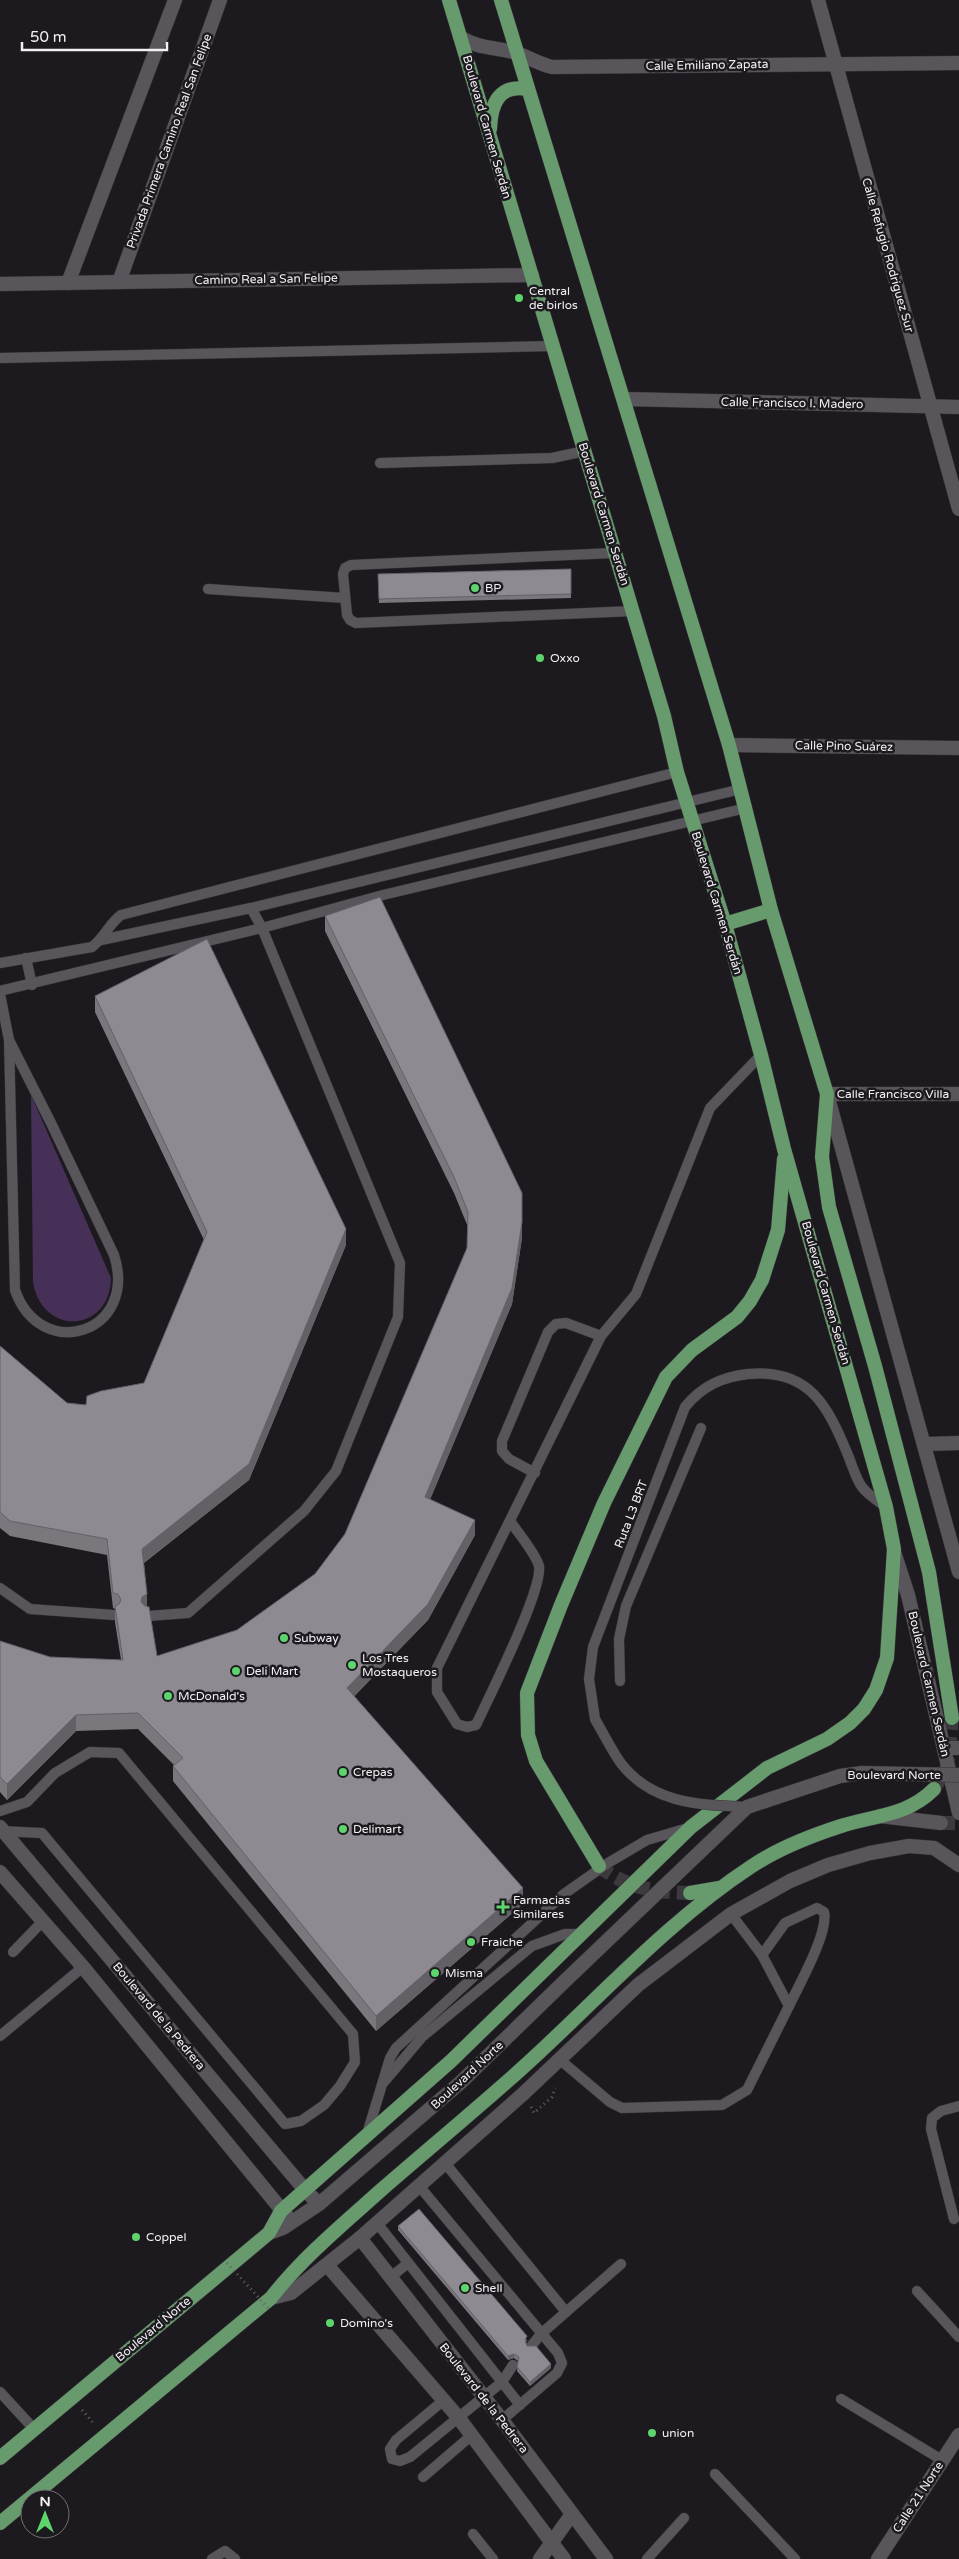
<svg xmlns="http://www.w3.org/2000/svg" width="959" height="2559" viewBox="0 0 959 2559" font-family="'Varela Round',sans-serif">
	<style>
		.green { fill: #473057 }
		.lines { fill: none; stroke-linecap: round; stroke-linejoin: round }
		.secondary-tunnel { stroke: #3d3a3f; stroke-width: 14; stroke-dasharray: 14 7; stroke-linecap: butt }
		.primary-tunnel { stroke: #3d3a3f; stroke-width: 14; stroke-dasharray: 14 7; stroke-linecap: butt }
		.service-casing { stroke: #363438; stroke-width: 11 }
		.minor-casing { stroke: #363438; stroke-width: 15 }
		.tertiary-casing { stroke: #363438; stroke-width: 15 }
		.secondary-casing { stroke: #363438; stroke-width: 15 }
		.primary-casing { stroke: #363438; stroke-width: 15 }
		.path { stroke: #656367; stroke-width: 3; stroke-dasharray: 1 4; stroke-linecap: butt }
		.service { stroke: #58555b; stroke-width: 10 }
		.minor { stroke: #58555b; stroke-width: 14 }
		.tertiary { stroke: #58555b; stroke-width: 14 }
		.secondary { stroke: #58555b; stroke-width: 14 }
		.primary { stroke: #679a6d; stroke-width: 14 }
		.service-bridge-casing { stroke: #363438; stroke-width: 11; stroke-linecap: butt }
		.secondary-bridge-casing { stroke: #363438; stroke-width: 15; stroke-linecap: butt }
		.path-bridge { stroke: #656367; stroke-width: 3; stroke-dasharray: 1 4; stroke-linecap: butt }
		.service-bridge { stroke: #58555b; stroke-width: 10 }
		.secondary-bridge { stroke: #58555b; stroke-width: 14 }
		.wall { fill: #7a777d }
		.shaded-wall { fill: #636166 }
		.building { fill: #8e8a91; stroke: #636166 }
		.poi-dot { fill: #5dd56c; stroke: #1d1a1f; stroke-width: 2 }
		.labels { text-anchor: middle; stroke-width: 5; stroke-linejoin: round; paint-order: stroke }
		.street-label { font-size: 12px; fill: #f2f0f4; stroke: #1d1a1f }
		.poi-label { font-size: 12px; fill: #f2f0f4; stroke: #1d1a1f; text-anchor: start }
	</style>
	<rect width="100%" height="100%" fill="#1d1a1f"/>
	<path class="green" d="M31 1095 111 1278C110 1333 42 1337 33 1282Z"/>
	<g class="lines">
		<polyline class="secondary-tunnel" points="941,1823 959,1823"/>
		<g class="primary-tunnel">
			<polyline points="934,1789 947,1767 952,1718"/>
			<path d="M599 1866C628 1889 655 1892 690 1893"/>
		</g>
		<defs>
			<g id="service">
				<polyline points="0,358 553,346"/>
				<polyline points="380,463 552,458 585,451"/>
				<polyline points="614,553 351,565 345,568 343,574 347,615 350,620 356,623 633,611"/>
				<polyline points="208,589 345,598"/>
				<polyline points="251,908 741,789"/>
				<polyline points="101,940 251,908 262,928 400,1263 398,1317 336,1471 304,1511 188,1613 148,1616"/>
				<polyline points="26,958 32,985"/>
				<path d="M0 963 92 947C104 938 109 924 121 915L677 772"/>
				<polyline points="0,991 262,928 383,895 746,808"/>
				<path d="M0 994 9 1040 15 1290C41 1364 139 1333 114 1255L51 1123 9 1040"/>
				<polyline points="535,1473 509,1459 502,1451 502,1441 548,1332 556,1324 566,1323 601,1336"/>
				<path d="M510 1521C517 1531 536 1554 539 1566 543 1590 489 1697 476 1725L467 1727 457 1724 437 1692V1668L601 1336 636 1294 710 1108 761 1055"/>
				<polyline points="0,1588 30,1609 114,1615"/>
				<polyline points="620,1681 619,1639 626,1606 701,1428"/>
				<path d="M595 1719 589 1679 593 1647 685 1407C702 1386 722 1377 748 1374 810 1368 828 1407 848 1455 852 1465 856 1479 862 1487 868 1495 878 1501 886 1507"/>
				<polyline points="0,1811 27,1802 55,1773 90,1752 119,1753 353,2034 355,2062 340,2086 324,2105 301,2121 285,2124 42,1833 0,1831"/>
				<polyline points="13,1952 43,1921"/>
				<path d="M762 1955 785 1923 817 1908 824 1912C829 1932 799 1985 789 2006"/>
				<polyline points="0,2036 83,1967"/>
				<polyline points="559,2059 610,2102 622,2108 722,2105 747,2090 789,2006 762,1955 731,1914"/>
				<polyline points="384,2082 422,2037 532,1946 565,1934 582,1934"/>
				<polyline points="367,2134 390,2058 396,2048 564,1894 608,1863 647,1840 688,1828"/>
				<polyline points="445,2163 566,2312"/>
				<polyline points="420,2187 558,2353 562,2363 557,2373 502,2420"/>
				<polyline points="954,2219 931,2129 932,2118 941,2111 959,2106"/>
				<polyline points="377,2223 520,2405"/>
				<polyline points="391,2277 408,2263"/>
				<polyline points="917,2291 959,2337"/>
				<polyline points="532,2345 542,2333 621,2264"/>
				<polyline points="0,2392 34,2429"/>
				<polyline points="841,2399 942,2460"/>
				<polyline points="444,2400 396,2440 390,2449 392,2459 400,2461 410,2457 502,2382 513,2365"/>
				<polyline points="715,2474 795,2559"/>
				<polyline points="423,2477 472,2435"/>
				<polyline points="473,2534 493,2559"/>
				<polyline points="212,2559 225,2551 235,2559"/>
				<polyline points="647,2559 684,2518"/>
			</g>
			<g id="minor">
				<polyline points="818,0 959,509"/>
				<path d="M460 37C478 49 497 47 516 53 528 57 539 64 552 67L959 63"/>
				<polyline points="119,282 220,0"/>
				<polyline points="68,283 175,0"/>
				<polyline points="0,284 532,275"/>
				<polyline points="624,399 959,407"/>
				<polyline points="729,745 959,748"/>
				<polyline points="827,1094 959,1094"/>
				<polyline points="925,1444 959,1443"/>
				<polyline points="945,1748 959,1748"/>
				<polyline points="540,2559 572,2514"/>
			</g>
			<g id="tertiary">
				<polyline points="0,1827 305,2190 319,2204"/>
				<polyline points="0,1872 83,1967 289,2219"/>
				<polyline points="360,2238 502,2420 606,2559"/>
				<polyline points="327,2265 458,2417 564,2559"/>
				<polyline points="878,2559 959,2435"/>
			</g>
			<g id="secondary">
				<polyline points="828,1098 959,1572"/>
				<polyline points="894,1552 908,1595 959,1813"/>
				<polyline points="880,1816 941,1823"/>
				<polyline points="269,2233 283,2228 319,2204 461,2082 567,1979"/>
				<polyline points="271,2298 291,2293 360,2238 523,2094 638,1985 731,1914 790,1881 828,1865 870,1853 909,1846 934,1848 959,1865"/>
			</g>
			<g id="primary">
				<polyline points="501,0 729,745 771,910 827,1094 822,1157 829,1207 875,1366 929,1572 952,1718"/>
				<path d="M490 129C491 103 499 84 528 89"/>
				<polyline points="725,924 771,910"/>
				<polyline points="599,1866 536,1761 528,1735 527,1693 561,1605 604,1503 666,1377 692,1350 737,1317 750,1301 762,1280 778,1230 784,1159"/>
				<polyline points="690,1893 719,1888"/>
				<polyline points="0,2458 269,2233 281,2211 451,2061 691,1827 767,1768 827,1739 850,1723 864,1709 876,1690 887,1658 894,1549 886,1507 784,1149 761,1055 725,924 677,772 664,716 449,0"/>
				<path d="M0 2523 271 2298C302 2258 342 2225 380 2191 426 2151 473 2112 519 2071 596 2002 665 1923 752 1866 779 1848 810 1836 841 1826 876 1815 907 1816 934 1789"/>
			</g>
		</defs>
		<use href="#service" class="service-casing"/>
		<use href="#minor" class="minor-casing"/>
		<use href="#tertiary" class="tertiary-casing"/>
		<use href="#secondary" class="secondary-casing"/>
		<use href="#primary" class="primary-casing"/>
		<g class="path">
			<polyline points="531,2107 534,2113 552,2097 555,2088"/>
			<polyline points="82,2410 94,2424"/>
		</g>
		<use href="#service" class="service"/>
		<use href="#minor" class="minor"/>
		<use href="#tertiary" class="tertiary"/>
		<use href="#secondary" class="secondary"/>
		<use href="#primary" class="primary"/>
		<defs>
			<path id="service-bridge" d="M595 1719C603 1733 611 1749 620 1762 651 1804 700 1805 747 1807"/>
			<polyline id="secondary-bridge" points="567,1979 747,1807 840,1776 862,1773 959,1775"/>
		</defs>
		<use href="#service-bridge" class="service-bridge-casing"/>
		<use href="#secondary-bridge" class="secondary-bridge-casing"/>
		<polyline class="path-bridge" points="227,2263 270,2310"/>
		<use href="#service-bridge" class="service-bridge"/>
		<use href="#secondary-bridge" class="secondary-bridge"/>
	</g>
	<g class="wall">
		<polygon points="571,569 571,598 379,603 378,574"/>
		<polygon points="325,916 522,1238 512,1304 430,1499 475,1535 428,1620 354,1696 523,1904 376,2031 173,1781 173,1766 174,1765 138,1729 76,1731 7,1800 0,1792 0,1641 50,1657 121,1660 115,1622 115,1609 113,1608 107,1555 10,1536 0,1528 0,1346 67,1403 86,1405 144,1383 204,1240 95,1012 95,996 346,1245 249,1480 144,1563 147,1607 157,1656 237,1630 315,1574 345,1534 467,1248 468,1227 454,1193 325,931"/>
		<polygon points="398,2226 527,2340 526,2343 527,2346 551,2368 530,2386 517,2371 518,2361 514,2358 508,2360 398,2230"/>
	</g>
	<g class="shaded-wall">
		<polygon points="522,1222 522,1238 512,1304 425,1512 425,1497"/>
		<polygon points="346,1229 346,1245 249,1480 142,1564 142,1549"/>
		<polygon points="475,1520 475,1535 428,1620 347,1704 347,1688"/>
		<polygon points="147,1594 147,1609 141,1602 142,1597"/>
		<polygon points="76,1715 76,1731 7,1800 7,1784"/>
		<polygon points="523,1888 523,1904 376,2031 376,2016"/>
		<polygon points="514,2354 514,2358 508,2360 508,2356"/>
		<polygon points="551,2364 551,2368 530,2386 530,2382"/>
	</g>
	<g class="building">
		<polygon points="571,569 571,594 379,599 378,574"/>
		<polygon points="380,897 522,1193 522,1222 512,1288 425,1497 475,1520 428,1604 347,1688 523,1888 376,2016 173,1766 183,1758 138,1713 76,1715 7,1784 0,1777 0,1641 50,1657 123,1660 115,1606 119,1604 121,1600 118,1594 113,1593 107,1539 10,1521 0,1512 0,1346 67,1403 86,1405 87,1396 101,1391 144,1383 207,1232 95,996 207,939 346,1229 249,1464 142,1549 147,1594 142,1597 141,1602 145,1606 149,1607 157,1656 237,1630 315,1574 345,1534 467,1248 468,1212 454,1177 325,916"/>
		<polygon points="419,2209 527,2336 525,2340 527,2346 536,2346 551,2364 530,2382 517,2367 519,2357 514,2354 508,2356 398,2226"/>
	</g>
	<g class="poi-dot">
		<circle cx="519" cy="298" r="5"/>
		<circle cx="475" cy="588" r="5"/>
		<circle cx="540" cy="658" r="5"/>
		<circle cx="284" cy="1638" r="5"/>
		<circle cx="352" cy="1665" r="5"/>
		<circle cx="236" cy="1671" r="5"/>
		<circle cx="168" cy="1696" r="5"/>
		<circle cx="343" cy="1772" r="5"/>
		<circle cx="343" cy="1829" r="5"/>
		<path d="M500.5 1899.5h5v5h5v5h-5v5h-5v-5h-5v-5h5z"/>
		<circle cx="471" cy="1942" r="5"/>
		<circle cx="435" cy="1973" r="5"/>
		<circle cx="136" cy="2237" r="5"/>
		<circle cx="465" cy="2288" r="5"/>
		<circle cx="330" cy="2323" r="5"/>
		<circle cx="652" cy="2433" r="5"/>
	</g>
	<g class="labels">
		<g class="street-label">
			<text transform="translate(707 65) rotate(-1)" y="4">Calle Emiliano Zapata</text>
			<text transform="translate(487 127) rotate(74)" y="4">Boulevard Carmen Serdán</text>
			<text transform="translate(169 141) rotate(-70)" y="4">Privada Primera Camino Real San Felipe</text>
			<text transform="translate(888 255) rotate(74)" y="4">Calle Refugio Rodríguez Sur</text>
			<text transform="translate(266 279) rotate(-1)" y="4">Camino Real a San Felipe</text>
			<text transform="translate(792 403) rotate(1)" y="4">Calle Francisco I. Madero</text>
			<text transform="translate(604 514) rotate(73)" y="4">Boulevard Carmen Serdán</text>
			<text transform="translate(844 746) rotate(1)" y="4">Calle Pino Suárez</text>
			<text transform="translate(717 903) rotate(73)" y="4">Boulevard Carmen Serdán</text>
			<text x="893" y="1098">Calle Francisco Villa</text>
			<text transform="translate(826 1293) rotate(74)" y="4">Boulevard Carmen Serdán</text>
			<text transform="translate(631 1514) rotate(-69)" y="4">Ruta L3 BRT</text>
			<text transform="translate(929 1684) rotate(77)" y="4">Boulevard Carmen Serdán</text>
			<text x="894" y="1779">Boulevard Norte</text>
			<text transform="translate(159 2016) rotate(50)" y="4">Boulevard de la Pedrera</text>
			<text transform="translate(467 2075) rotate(-43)" y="4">Boulevard Norte</text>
			<text transform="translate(153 2329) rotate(-40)" y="4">Boulevard Norte</text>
			<text transform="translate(484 2398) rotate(52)" y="4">Boulevard de la Pedrera</text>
			<text transform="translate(918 2497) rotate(-57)" y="4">Calle 21 Norte</text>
		</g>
		<g class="poi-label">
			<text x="529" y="295">Central<tspan x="529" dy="14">de birlos</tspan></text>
			<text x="485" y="592">BP</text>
			<text x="550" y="662">Oxxo</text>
			<text x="294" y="1642">Subway</text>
			<text x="362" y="1662">Los Tres<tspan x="362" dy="14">Mostaqueros</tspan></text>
			<text x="246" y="1675">Deli Mart</text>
			<text x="178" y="1700">McDonald's</text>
			<text x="353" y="1776">Crepas</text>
			<text x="353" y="1833">Delimart</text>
			<text x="513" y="1904">Farmacias<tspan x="513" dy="14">Similares</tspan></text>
			<text x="481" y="1946">Fraiche</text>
			<text x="445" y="1977">Misma</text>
			<text x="146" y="2241">Coppel</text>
			<text x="475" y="2292">Shell</text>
			<text x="340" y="2327">Domino's</text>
			<text x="662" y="2437">union</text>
		</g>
	</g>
	<g transform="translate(45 2514)"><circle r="24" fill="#1d1a1f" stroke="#727074"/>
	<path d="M0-4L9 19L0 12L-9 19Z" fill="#5dd56c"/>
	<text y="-8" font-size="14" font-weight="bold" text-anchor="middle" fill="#f2f0f4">N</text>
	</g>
	<path d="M22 42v8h145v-8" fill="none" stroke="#f2f0f4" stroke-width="2.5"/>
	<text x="30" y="42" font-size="15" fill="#f2f0f4" stroke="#1d1a1f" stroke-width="4" paint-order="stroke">50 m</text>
</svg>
